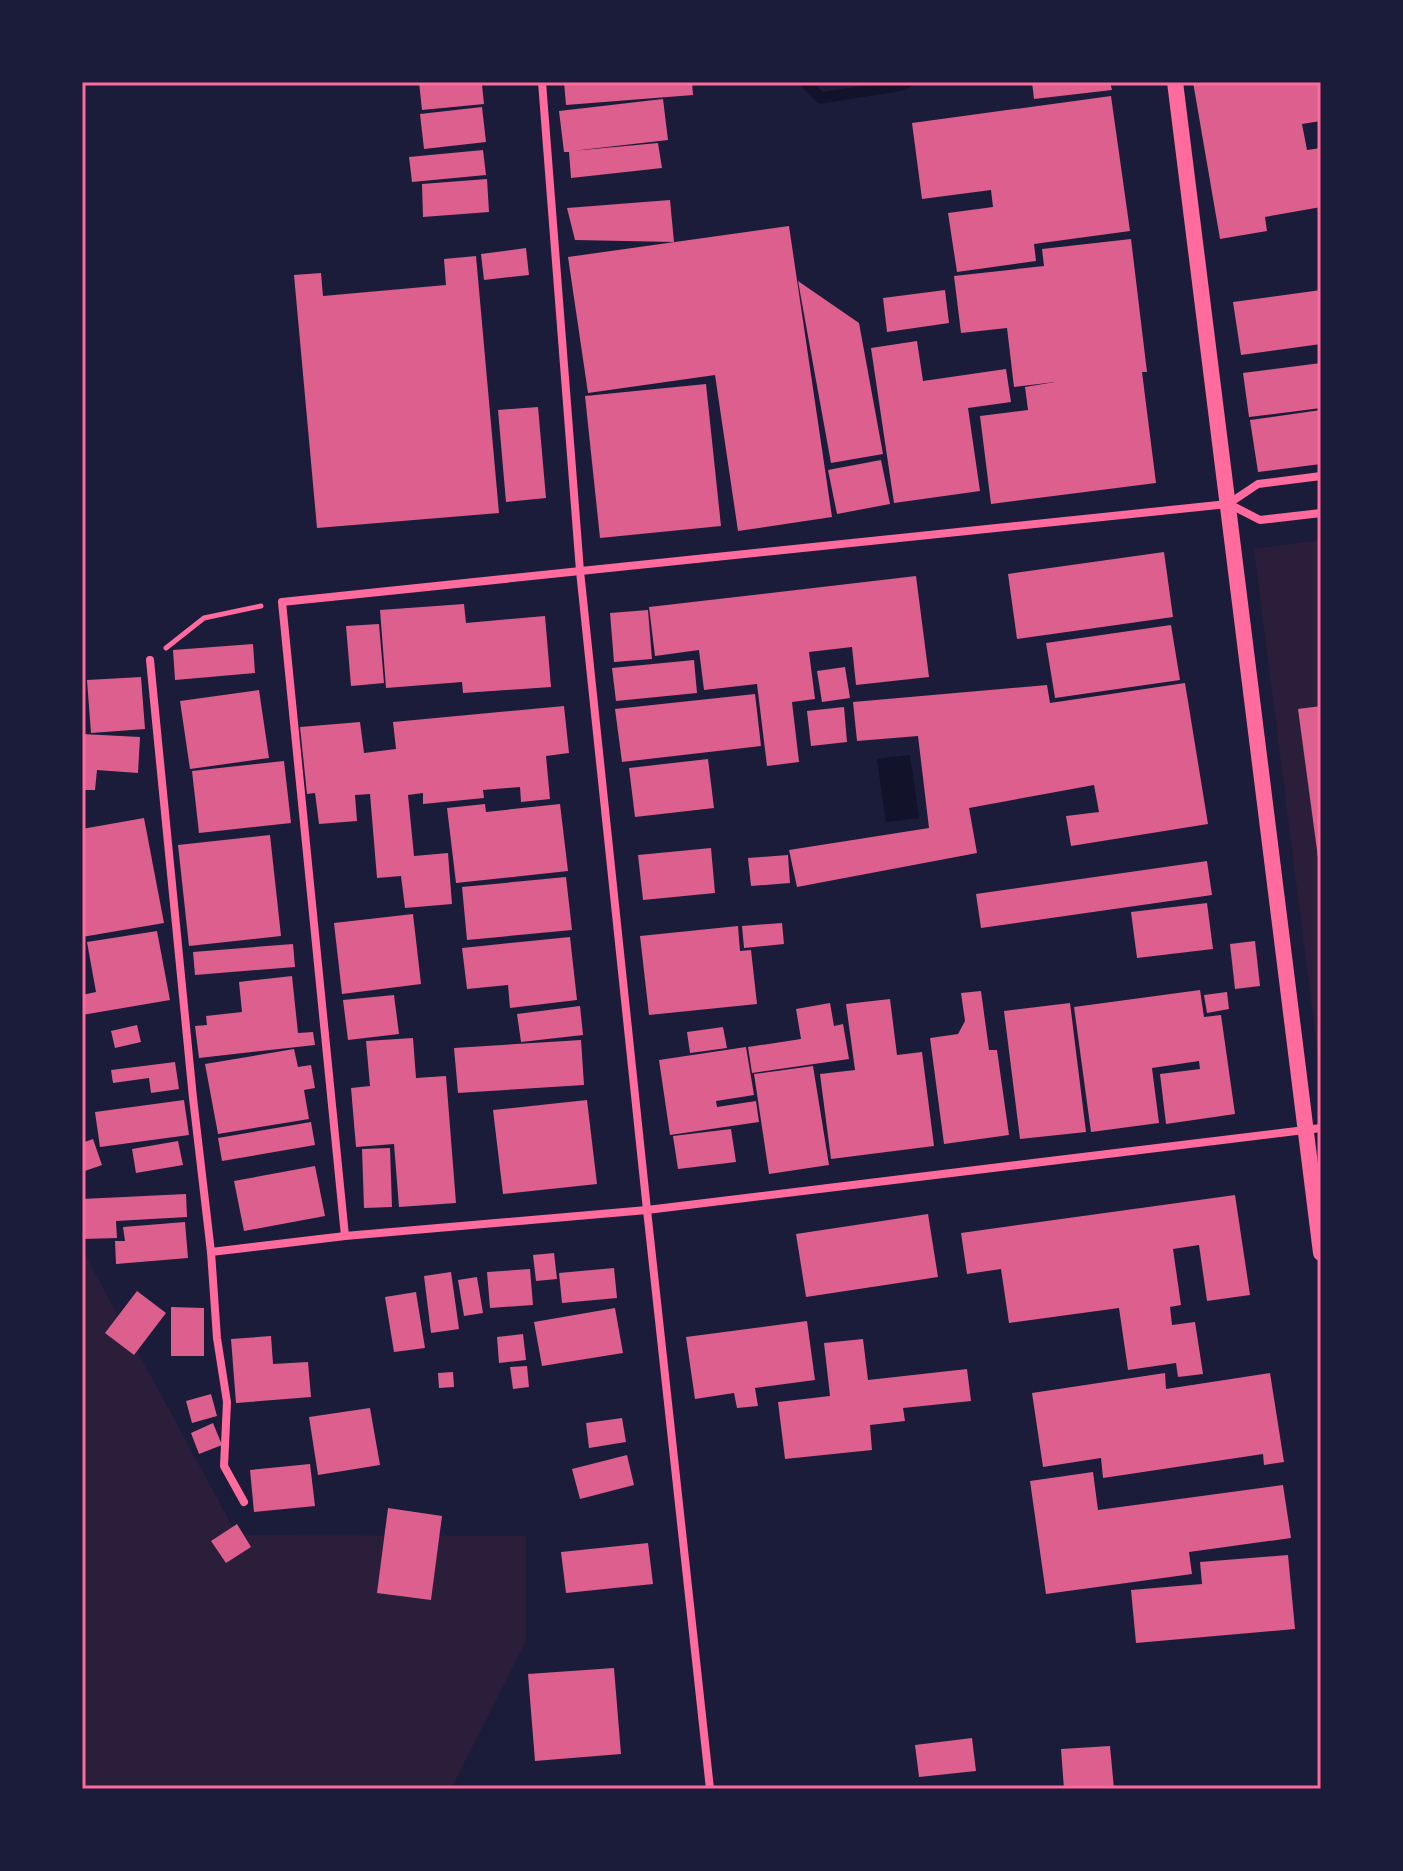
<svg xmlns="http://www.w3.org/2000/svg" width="1403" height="1871" viewBox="0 0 1403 1871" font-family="'Zilla Slab',serif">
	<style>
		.green { fill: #2a1e3b }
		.water { fill: #12122b }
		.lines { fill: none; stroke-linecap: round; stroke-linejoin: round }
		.stream { stroke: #12122b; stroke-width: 11 }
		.building { fill: #dd5f8e }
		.path { stroke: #ff6b9d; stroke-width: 5 }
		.minor { stroke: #ff6b9d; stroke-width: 8 }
		.secondary { stroke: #ff6b9d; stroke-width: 16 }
		.neatline { fill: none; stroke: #ff6b9d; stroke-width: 3 }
	</style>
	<rect width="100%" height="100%" fill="#1b1b3a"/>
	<g class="green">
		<polygon points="1321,540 1321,1080 1254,549"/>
		<polygon points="82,1249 237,1535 526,1536 526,1641 451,1789 82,1789"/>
	</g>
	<polygon class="water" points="910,755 919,818 886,822 877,759"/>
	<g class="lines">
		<polyline class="stream" points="805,82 821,98 903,85 908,82"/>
	</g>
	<g class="building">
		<polygon points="419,82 490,82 490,84 482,85 484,104 422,110"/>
		<polygon points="564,82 692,82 693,95 566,105"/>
		<polygon points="1032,82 1110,82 1112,90 1034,99"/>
		<polygon points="1193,82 1321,82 1321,121 1302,124 1307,150 1321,148 1321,207 1265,217 1267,231 1220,239"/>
		<polygon points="1111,96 1130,231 1034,244 1036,261 957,272 948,213 993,207 991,190 922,199 912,123"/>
		<polygon points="663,99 668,140 572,151 658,143 662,168 571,178 569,152 564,152 559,111"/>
		<polygon points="482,107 486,142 424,149 420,114"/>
		<polygon points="483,150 486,175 412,182 409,157"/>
		<polygon points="487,179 489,212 423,217 422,184"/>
		<polygon points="670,200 674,242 575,240 567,208"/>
		<polygon points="789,226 832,517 738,531 715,375 588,393 568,257"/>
		<polygon points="1131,239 1147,372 1142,372 1156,483 991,504 980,416 1028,410 1025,387 1055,382 1014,387 1007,328 961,333 954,276 1044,266 1042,249"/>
		<polygon points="526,248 529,275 484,280 481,254"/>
		<polygon points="476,256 499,513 317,528 294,275 321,273 323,296 446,285 444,259"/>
		<polygon points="798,281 859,323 883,454 831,463"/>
		<polygon points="945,290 949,323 887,332 883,298"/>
		<polygon points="1321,290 1321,344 1241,355 1233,302"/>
		<polygon points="917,341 923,381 1006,369 1011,402 968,408 980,491 894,503 871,348"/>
		<polygon points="1321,363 1321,408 1249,417 1243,373"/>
		<polygon points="706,384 721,526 600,538 585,396"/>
		<polygon points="538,407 546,498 506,502 498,410"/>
		<polygon points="1321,410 1321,464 1258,472 1250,420"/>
		<polygon points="881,460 890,504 837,514 828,470"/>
		<polygon points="1164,552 1173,617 1017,639 1008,574"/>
		<polygon points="916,576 929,677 856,685 852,647 809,652 815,699 792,702 799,762 767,766 757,684 704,690 699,650 655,656 649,607"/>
		<polygon points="464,604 466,623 545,616 551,687 463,693 462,682 386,688 380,610"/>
		<polygon points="648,610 652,659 614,662 610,613"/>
		<polygon points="379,624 384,683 351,686 346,626"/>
		<polygon points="1171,625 1180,680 1055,698 1046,643"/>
		<polygon points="253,644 255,673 175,680 173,650"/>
		<polygon points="694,660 697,693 616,701 612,668"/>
		<polygon points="845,667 850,698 822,702 817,671"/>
		<polygon points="141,677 145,729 91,733 87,680"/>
		<polygon points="1185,683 1208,824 1071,846 1066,816 1099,812 1094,785 969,808 977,853 797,887 789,850 929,828 918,736 857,741 853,702 1047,685 1050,703"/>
		<polygon points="259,690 269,758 190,769 180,701"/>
		<polygon points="755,694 761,746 622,762 615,709"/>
		<polygon points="564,706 569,753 546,756 550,799 521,802 520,787 483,790 484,798 423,804 423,793 408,795 414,856 448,853 452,904 405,908 401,876 377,878 370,794 355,795 357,821 319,824 315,793 307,794 300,727 360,722 364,753 396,749 393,722"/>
		<polygon points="1321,706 1321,865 1319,865 1298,709"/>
		<polygon points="844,707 847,742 811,746 807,711"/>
		<polygon points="82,734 140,737 138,773 97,770 95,790 82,790"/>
		<polygon points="708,759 714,808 635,817 629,768"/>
		<polygon points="284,761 291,823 199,833 192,771"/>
		<polygon points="485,804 486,812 560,804 568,871 456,883 447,808"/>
		<polygon points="144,818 164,923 82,937 82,829"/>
		<polygon points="270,835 281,936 189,946 178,845"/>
		<polygon points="711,848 715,893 643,900 638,855"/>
		<polygon points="788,855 790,883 751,886 748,858"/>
		<polygon points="1207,861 1212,895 981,928 976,894"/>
		<polygon points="566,877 572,930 467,940 462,887"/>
		<polygon points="1207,903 1213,949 1137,958 1131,912"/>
		<polygon points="413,914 421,984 342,994 334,923"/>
		<polygon points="782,923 784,944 744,948 742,926"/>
		<polygon points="738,926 740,951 751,950 757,1004 649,1015 640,936"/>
		<polygon points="157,931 170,1000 82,1015 82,995 96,992 87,942"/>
		<polygon points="570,937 577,1000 510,1008 508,985 467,989 462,948"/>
		<polygon points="1255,941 1260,986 1235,989 1230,944"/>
		<polygon points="293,944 295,967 195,975 193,952"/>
		<polygon points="292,976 298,1033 313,1032 315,1045 199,1058 195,1026 207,1025 206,1016 242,1012 239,982"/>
		<polygon points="1200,990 1204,1017 1221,1015 1235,1114 1166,1124 1160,1074 1200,1069 1199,1061 1152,1068 1159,1123 1091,1132 1074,1007"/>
		<polygon points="981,991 989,1050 997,1050 1009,1135 944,1144 930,1038 958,1034 965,1021 961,993"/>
		<polygon points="1227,992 1229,1009 1207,1013 1204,995"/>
		<polygon points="394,995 399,1034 348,1040 343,1000"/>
		<polygon points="890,999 897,1055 922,1052 934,1146 831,1159 820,1074 855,1070 846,1004"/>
		<polygon points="830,1003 834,1026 843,1024 849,1059 752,1073 748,1047 801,1039 796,1009"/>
		<polygon points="1070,1003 1086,1132 1020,1139 1004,1011"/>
		<polygon points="580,1006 583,1035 521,1042 517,1014"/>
		<polygon points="137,1025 141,1042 115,1048 111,1031"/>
		<polygon points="723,1027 727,1048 690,1053 687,1032"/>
		<polygon points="413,1038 416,1078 446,1076 456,1203 399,1207 394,1144 356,1147 351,1088 370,1086 366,1041"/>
		<polygon points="581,1040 584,1085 458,1093 454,1048"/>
		<polygon points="746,1047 754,1095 716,1101 717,1107 756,1101 759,1122 670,1135 659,1060"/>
		<polygon points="294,1049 298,1067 311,1065 315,1088 304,1090 309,1119 218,1134 205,1064"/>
		<polygon points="175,1062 179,1089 151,1093 149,1078 113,1083 111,1070"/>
		<polygon points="813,1066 829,1165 769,1174 754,1074"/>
		<polygon points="184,1100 189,1135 100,1147 95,1112"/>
		<polygon points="587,1100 597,1184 503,1194 493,1110"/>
		<polygon points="311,1122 315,1145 222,1161 218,1138"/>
		<polygon points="731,1129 736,1162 678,1169 673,1136"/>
		<polygon points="93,1139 102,1165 82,1172 82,1143"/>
		<polygon points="178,1141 183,1165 136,1173 132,1149"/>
		<polygon points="390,1148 392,1207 364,1208 362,1149"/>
		<polygon points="315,1166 325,1216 244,1231 234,1181"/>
		<polygon points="186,1194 187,1217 116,1221 117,1238 82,1239 82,1199"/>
		<polygon points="1235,1195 1250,1295 1207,1301 1199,1245 1173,1249 1181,1305 1170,1307 1172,1325 1195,1322 1203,1374 1178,1377 1176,1363 1128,1370 1119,1308 1009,1323 1001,1269 967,1274 961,1233"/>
		<polygon points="928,1214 938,1277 806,1297 796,1234"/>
		<polygon points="185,1222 188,1258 116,1264 115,1241 125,1241 123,1227"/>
		<polygon points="554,1253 557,1279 536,1281 533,1255"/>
		<polygon points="614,1268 617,1298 562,1303 559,1273"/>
		<polygon points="530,1269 533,1305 490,1308 487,1272"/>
		<polygon points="451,1272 459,1329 431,1333 424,1276"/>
		<polygon points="477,1277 483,1313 464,1316 458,1280"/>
		<polygon points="137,1291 166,1313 134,1355 105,1333"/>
		<polygon points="416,1292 425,1348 394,1352 385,1297"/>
		<polygon points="171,1307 204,1308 204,1356 171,1356"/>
		<polygon points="615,1308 623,1353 542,1366 534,1322"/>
		<polygon points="807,1321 815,1380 755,1388 758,1406 737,1408 734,1393 695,1399 686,1337"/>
		<polygon points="523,1334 526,1360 499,1363 497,1337"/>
		<polygon points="271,1336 273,1364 308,1362 311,1397 236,1403 231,1339"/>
		<polygon points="863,1339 868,1380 967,1369 971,1401 903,1408 905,1421 870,1425 872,1450 785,1459 778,1402 830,1396 824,1343"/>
		<polygon points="527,1366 529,1387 513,1389 510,1367"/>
		<polygon points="453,1372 454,1387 439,1388 438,1373"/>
		<polygon points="1165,1373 1166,1389 1270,1373 1284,1462 1264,1465 1263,1454 1103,1478 1101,1458 1043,1467 1032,1393"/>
		<polygon points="211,1394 217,1416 192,1423 186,1401"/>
		<polygon points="370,1408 380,1465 318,1475 309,1417"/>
		<polygon points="622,1418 626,1442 589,1448 586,1423"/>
		<polygon points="213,1423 222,1445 199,1454 191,1433"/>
		<polygon points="627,1455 634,1485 580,1499 572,1469"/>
		<polygon points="310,1464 315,1506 254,1512 250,1470"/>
		<polygon points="1093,1472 1098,1510 1283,1485 1291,1538 1189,1552 1192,1574 1046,1594 1030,1481"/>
		<polygon points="388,1508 442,1516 431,1600 377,1593"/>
		<polygon points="237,1524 251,1547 226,1563 211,1541"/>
		<polygon points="648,1543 653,1584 566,1593 561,1552"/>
		<polygon points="1288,1555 1295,1629 1136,1643 1131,1590 1202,1584 1200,1562"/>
		<polygon points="614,1668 621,1754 535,1761 528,1674"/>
		<polygon points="972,1738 976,1771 919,1777 915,1745"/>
		<polygon points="1110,1746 1114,1789 1064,1789 1061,1749"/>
	</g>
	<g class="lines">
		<polyline class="path" points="166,648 204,618 261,606"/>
		<g class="minor">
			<polyline points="542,82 580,571 647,1210 710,1789"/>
			<polyline points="1321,476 1258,484 1228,504 282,602 345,1236 647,1210 1321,1128"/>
			<polyline points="1229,504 1260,520 1321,513"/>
			<polyline points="150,660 193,1098 211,1252 217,1338 227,1402 224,1466 244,1502"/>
			<polyline points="211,1252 345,1236"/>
		</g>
		<polyline class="secondary" points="1175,82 1321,1253"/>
	</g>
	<rect width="1403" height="1871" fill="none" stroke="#1b1b3a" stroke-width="168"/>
	<rect x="84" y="84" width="1235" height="1703" class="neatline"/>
</svg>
